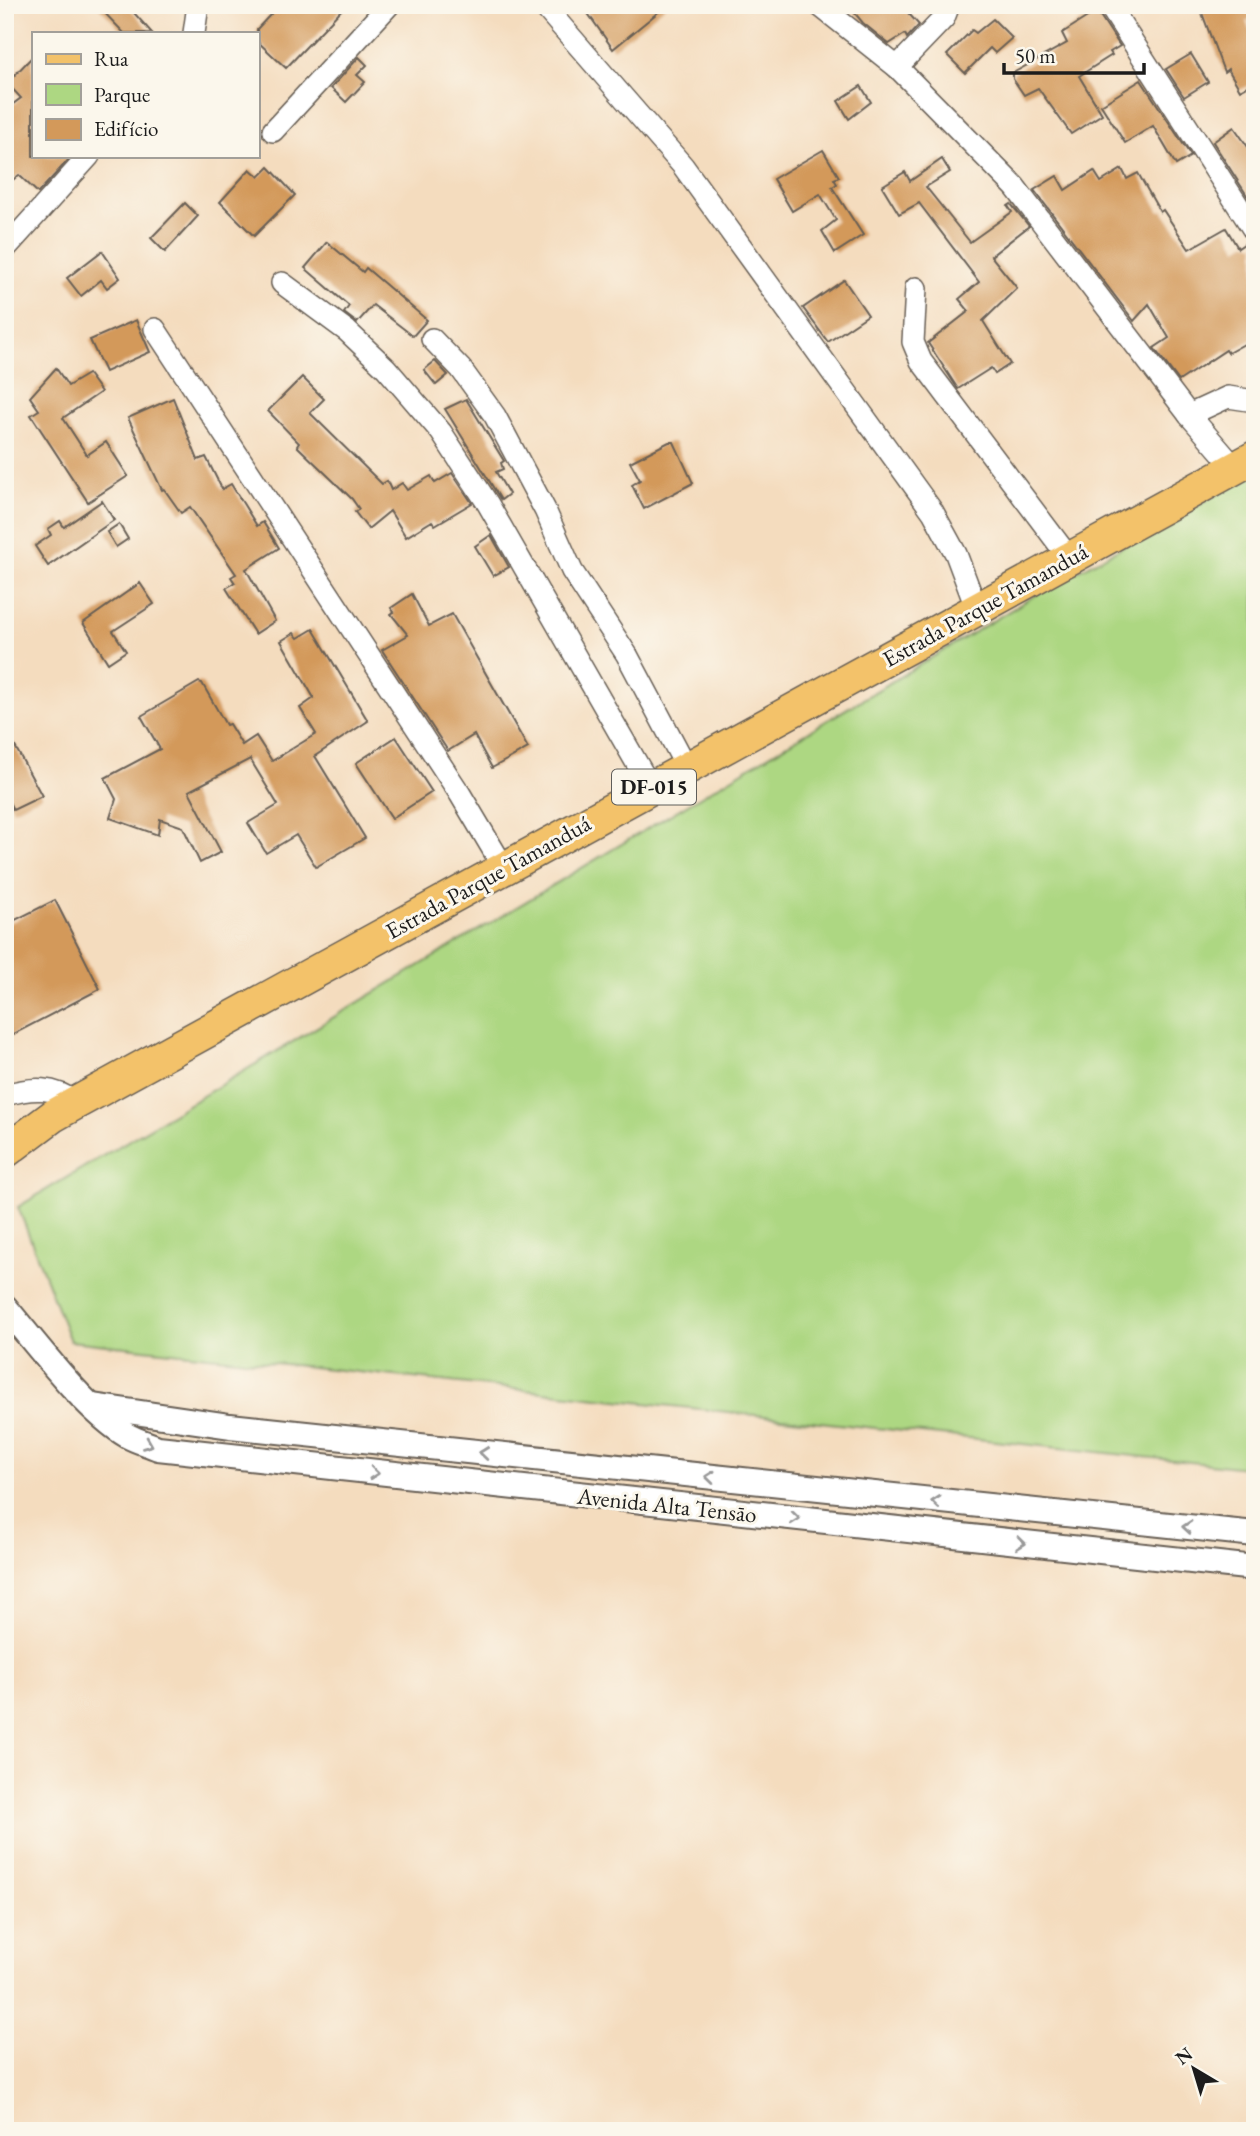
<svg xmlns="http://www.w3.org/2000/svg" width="1260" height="2136" viewBox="0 0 1260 2136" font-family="'EB Garamond',serif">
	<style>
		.green { fill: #add782; stroke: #647a4f; stroke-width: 2 }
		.building { fill: #d3995a }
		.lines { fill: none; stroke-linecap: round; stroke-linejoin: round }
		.minor-casing { stroke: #685f55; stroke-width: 24 }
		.tertiary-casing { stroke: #685f55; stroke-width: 28 }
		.primary-casing { stroke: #685f55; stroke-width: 35 }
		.minor { stroke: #fff; stroke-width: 21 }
		.tertiary { stroke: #fff; stroke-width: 24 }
		.primary { stroke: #f3c26a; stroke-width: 32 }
		.oneway { stroke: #999 }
		.labels { text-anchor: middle; stroke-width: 6; stroke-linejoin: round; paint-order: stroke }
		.shield { fill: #fbf7ec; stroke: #5f5e5a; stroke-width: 2 }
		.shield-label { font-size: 21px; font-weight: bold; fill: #1c1c1c }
		.street-label { font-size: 23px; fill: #1c1c1c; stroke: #fbf7ec }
	</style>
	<rect width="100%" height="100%" fill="#fbf7ec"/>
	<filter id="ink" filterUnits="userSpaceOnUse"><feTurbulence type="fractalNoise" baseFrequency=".0143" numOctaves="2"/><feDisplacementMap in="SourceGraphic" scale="14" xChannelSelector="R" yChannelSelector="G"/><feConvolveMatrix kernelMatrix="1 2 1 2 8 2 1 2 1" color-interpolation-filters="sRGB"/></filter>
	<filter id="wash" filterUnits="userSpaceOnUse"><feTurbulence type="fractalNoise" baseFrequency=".00686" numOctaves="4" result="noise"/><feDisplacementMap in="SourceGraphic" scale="28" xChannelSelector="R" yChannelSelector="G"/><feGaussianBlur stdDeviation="1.57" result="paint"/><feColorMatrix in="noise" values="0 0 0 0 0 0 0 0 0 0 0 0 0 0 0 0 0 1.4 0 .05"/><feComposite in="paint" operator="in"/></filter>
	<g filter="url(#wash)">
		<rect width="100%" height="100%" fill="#f4dcbe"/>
		<polygon class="green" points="1255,473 1255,1469 70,1341 18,1207 1044,590"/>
		<g id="blocks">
			<g class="building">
				<polygon points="97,5 127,5 152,33 124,33"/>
				<polygon points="262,5 346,5 286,68 257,41 257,29 271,14"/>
				<polygon points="582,5 667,5 613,49"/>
				<polygon points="848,5 901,5 919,25 907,38 905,34 889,44 863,23"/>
				<polygon points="1199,5 1255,5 1255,17 1246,22 1255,39 1255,82 1240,90 1228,69 1224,72"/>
				<polygon points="1097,11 1120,46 1110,52 1112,55 1079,76 1102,114 1071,134 1038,88 1024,95 1013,79 1013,73 1067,43 1062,33"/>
				<polygon points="993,19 1012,38 995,53 990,48 965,73 947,55 972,30 976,33"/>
				<polygon points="1191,54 1208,82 1184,97 1166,69"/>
				<polygon points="33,56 33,156 72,156 38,193 19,175 5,186 5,110 21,98 7,83"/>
				<polygon points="359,57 367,65 357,75 365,82 346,102 331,88"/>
				<polygon points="1141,80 1191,156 1176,165 1153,126 1125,143 1101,105"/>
				<polygon points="861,86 871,102 849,119 838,101"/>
				<polygon points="1234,127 1255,157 1255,193 1248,197 1213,142"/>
				<polygon points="823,150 839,177 834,179 837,184 832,187 863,235 835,253 822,231 836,220 820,194 792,211 773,179"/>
				<polygon points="942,159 950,172 926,187 970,242 1012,212 1008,206 1011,204 1029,226 991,256 1017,288 983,321 1010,364 995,374 991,368 958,389 928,343 969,311 959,299 979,282 919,203 899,214 882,186 905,172 910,181"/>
				<polygon points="269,167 295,195 254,236 220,202 250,169 259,177"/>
				<polygon points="1122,169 1127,179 1138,173 1160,212 1163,210 1189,249 1226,228 1238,248 1247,242 1255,245 1255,338 1228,353 1226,350 1179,381 1154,348 1169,338 1149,304 1134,321 1034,190 1057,176 1065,190 1094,171 1101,182"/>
				<polygon points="185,203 198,216 165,252 151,238"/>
				<polygon points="327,242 363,272 366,268 427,320 413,336 373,305 357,323 344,313 349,306 305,268"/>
				<polygon points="102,251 120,278 107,288 101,280 81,296 67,278"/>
				<polygon points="844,280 868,315 828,342 803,308"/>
				<polygon points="136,320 150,352 105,372 90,340"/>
				<polygon points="435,361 448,375 436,385 424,370"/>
				<polygon points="56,368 68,386 88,374 101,392 63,418 87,455 106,442 128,476 88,502 31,415 39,410 30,397"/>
				<polygon points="302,377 324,399 310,413 382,484 387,481 391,490 402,483 407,490 431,476 435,483 452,473 472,503 435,525 432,521 406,537 390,511 368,529 355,512 359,509 352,499 297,446 299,443 268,411"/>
				<polygon points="173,398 198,460 206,457 222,489 231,484 257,526 263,522 279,548 246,569 275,621 255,634 226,588 235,583 231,577 236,574 190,507 181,513 164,489 162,490 128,418"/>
				<polygon points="466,399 504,461 501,463 503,469 496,472 509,494 501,500 445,409"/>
				<polygon points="669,442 674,442 693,483 644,509 632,485 640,480 630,462"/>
				<polygon points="102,501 114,520 48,566 35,546 51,535 48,529 60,521 64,527"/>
				<polygon points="119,524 128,539 116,547 107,532"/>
				<polygon points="491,535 509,567 493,576 475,546"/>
				<polygon points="140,583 154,604 113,631 126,651 108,663 83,623"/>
				<polygon points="412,594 429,626 452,614 528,748 492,768 474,735 448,751 382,650 408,635 391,614 394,612 391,608"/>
				<polygon points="313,629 368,721 315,756 365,838 316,867 296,835 266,853 248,823 278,805 250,759 189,791 221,852 200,863 183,827 160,819 158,835 110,818 116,799 105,778 160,749 141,716 199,682 202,683 226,725 229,724 242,745 256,736 272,761 316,734 300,708 314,698 281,641 294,633 298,638"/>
				<polygon points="5,728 42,796 13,810 5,794"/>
				<polygon points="396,737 432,792 392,818 356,763"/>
				<polygon points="55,900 100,989 10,1036 5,1027 5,925"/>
			</g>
		</g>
	</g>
	<g filter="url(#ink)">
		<use href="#blocks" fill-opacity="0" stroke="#685f55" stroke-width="2"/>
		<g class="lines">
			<defs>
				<g id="minor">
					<polyline points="543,5 683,166 933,512 956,554 977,610"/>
					<polyline points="819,5 897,67 1015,187 1189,415 1235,468"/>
					<polyline points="1109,5 1255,232"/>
					<polyline points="194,33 198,5"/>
					<polyline points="897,67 944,18 949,5"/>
					<polyline points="273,131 389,5"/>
					<polyline points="5,249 89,156"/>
					<polyline points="282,283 347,331 386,368 441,432 488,504 651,788"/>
					<polyline points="916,288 913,342 921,361 1070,559"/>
					<polyline points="155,329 460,794 504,868"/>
					<polyline points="432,339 461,369 495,416 545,510 572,571 627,655 687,768"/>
					<polyline points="1189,415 1228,397 1255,401"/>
					<path d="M5 1095C32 1087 54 1086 76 1103"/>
				</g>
				<g id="tertiary">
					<path d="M5 1307C37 1345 86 1411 128 1436 137 1441 149 1444 158 1448L1255 1568"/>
					<polyline points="93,1406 230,1426 1255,1534"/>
				</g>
				<polyline id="primary" points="5,1152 53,1116 76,1103 1255,457"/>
			</defs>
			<use href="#minor" class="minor-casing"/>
			<use href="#tertiary" class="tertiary-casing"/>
			<use href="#primary" class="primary-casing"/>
			<use href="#minor" class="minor"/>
			<use href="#tertiary" class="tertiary"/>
			<use href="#primary" class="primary"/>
		</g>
		<defs><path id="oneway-chevron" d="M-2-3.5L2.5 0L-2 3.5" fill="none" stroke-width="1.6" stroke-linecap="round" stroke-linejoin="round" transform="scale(1.75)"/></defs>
		<g class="oneway">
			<use href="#oneway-chevron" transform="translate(148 1444) rotate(22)"/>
			<use href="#oneway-chevron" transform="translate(484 1453) rotate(-174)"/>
			<use href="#oneway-chevron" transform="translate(374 1473) rotate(6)"/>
			<use href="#oneway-chevron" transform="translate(710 1477) rotate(-174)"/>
			<use href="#oneway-chevron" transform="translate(936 1502) rotate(-174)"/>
			<use href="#oneway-chevron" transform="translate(795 1518) rotate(6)"/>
			<use href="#oneway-chevron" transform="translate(1187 1527) rotate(-175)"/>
			<use href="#oneway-chevron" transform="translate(1021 1543) rotate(6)"/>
		</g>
	</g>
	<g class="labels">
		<rect class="shield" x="612" y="769.5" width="84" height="35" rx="5"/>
		<g class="shield-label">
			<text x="654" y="794">DF-015</text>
		</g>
		<g class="street-label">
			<text transform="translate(985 605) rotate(-29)" y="8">Estrada Parque Tamanduá</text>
			<text transform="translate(488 877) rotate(-29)" y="8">Estrada Parque Tamanduá</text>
			<text transform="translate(667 1505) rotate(6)" y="8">Avenida Alta Tensāo</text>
		</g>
	</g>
	<rect width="1260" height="2136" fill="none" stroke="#fbf7ec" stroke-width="28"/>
	<rect x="32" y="32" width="228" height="126" fill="#fbf7ec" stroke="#a29f99" stroke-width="2"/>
	<rect x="46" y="54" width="35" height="10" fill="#f3c26a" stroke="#a29f99" stroke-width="2"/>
	<text x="94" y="66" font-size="21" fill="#1c1c1c">Rua</text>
	<rect x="46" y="84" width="35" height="21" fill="#add782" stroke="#a29f99" stroke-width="2"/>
	<text x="94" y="102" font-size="21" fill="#1c1c1c">Parque</text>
	<rect x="46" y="119" width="35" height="21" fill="#d3995a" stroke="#a29f99" stroke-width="2"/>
	<text x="94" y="136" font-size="21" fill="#1c1c1c">Edifício</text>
	<g transform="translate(1194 2069) rotate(322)" stroke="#fbf7ec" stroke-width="5" paint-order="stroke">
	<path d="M0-5L12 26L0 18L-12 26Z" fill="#1c1c1c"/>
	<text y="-10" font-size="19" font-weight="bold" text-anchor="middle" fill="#1c1c1c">N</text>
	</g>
	<path d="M1004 63v10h140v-10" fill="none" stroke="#1c1c1c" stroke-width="3.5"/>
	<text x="1015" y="63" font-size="21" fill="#1c1c1c" stroke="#fbf7ec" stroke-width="5" paint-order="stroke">50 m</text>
</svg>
